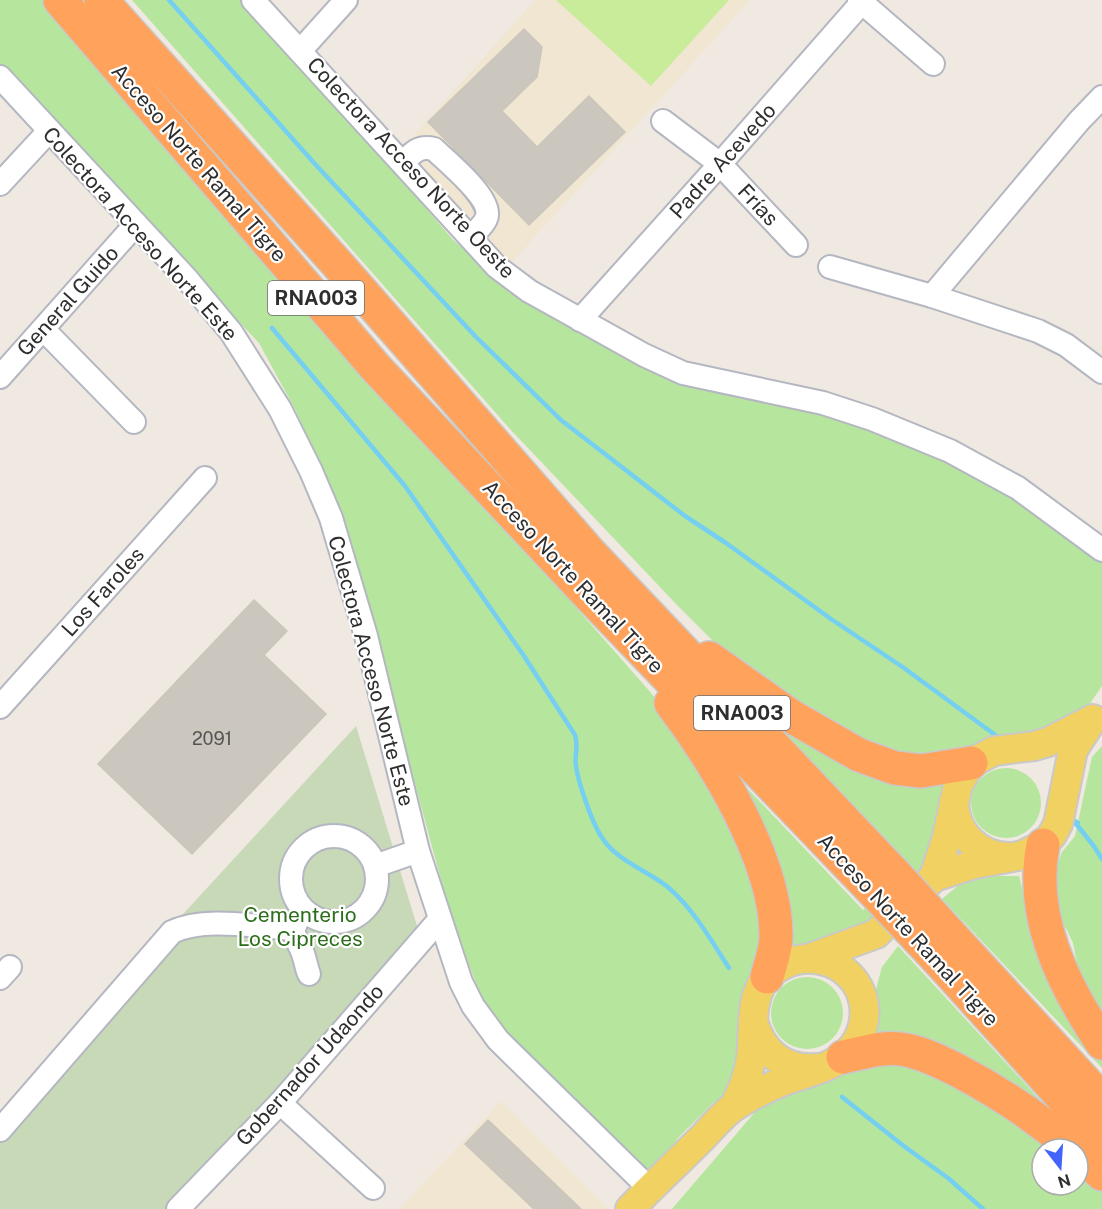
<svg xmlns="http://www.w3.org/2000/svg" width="1102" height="1209" viewBox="0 0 1102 1209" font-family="'Public Sans',sans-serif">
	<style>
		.education { fill: #f0e6d1 }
		.green { fill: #b6e59e }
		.cemetery { fill: #c8d9b8 }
		.pitch { fill: #c9ec9a }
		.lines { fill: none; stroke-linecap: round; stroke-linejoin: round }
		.stream { stroke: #75cff0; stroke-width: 4.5 }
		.building { fill: #cbc7bf; stroke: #cbc5ba; stroke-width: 1.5 }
		.minor-casing { stroke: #b4b7c1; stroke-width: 26 }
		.major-casing { stroke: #c9c9c9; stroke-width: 32 }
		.highway-casing { stroke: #c9c9c9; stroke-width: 36 }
		.minor { stroke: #fff; stroke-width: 22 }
		.major { stroke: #f2d163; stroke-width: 28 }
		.highway { stroke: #ffa35c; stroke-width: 33 }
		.highway-bridge-casing { stroke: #c9c9c9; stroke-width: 36; stroke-linecap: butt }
		.highway-bridge { stroke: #ffa35c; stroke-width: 33 }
		.labels { text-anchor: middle; stroke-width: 4.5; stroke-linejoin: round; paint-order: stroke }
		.number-label { font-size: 18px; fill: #555452 }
		.shield { fill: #fff; stroke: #6d6d6d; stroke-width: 1.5 }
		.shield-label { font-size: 20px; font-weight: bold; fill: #2e2e2e }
		.street-label { font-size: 21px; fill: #2e2e2e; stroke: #fff }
		.park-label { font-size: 21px; fill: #2c6e1b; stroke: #fff }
	</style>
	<rect width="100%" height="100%" fill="#efe9e1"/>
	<g class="education">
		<polygon points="535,0 750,0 512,262 501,254 402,149"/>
		<polygon points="501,1101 608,1209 399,1209"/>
	</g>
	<g class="green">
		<polygon points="0,0 43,0 666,710 710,774 768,909 733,1090 713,1103 677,1139 674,1150 649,1171 636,1163 488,1014 453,924 344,522 296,411 259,343 101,177 0,66"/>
		<polygon points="132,0 243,0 297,57 453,240 520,295 683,380 827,409 1017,493 1102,554 1102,686 1082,715 1067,728 911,767 746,674 678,606 510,429"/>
		<polygon points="753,699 956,773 925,877 883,922 790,956 794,926 784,894 726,766 863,910 909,865"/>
		<polygon points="1102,746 1102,1024 1078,968 1073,943 1067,930 1058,917 1052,878 1062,852 1075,836 1092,757"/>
		<circle cx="1006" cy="803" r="35"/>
		<polygon points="985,876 1019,876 1027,907 1102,1059 1102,1068 942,899 959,885"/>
		<polygon points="898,946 1102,1167 875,1039 875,993 882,967"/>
		<circle cx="807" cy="1013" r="36"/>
		<polygon points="898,1062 943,1077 1055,1149 1042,1149 1042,1185 1078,1185 1078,1168 1102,1188 1102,1209 672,1209 767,1098 858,1068"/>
	</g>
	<polygon class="cemetery" points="356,726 417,926 399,960 165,1209 0,1209 0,1113"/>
	<polygon class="pitch" points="556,0 729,0 651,86"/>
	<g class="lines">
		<g class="stream">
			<polyline points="169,0 315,164 476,337 561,420 685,516 726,543 831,619 904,668 1002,740"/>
			<path d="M272 328 405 486 524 656 575 735C579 746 574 755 576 766 578 782 593 826 603 839 616 860 650 872 669 888 694 910 711 940 729 968"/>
			<polyline points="1078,823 1073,820 1093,845 1102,859"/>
			<polyline points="842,1097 905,1147 948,1178 983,1209"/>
		</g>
	</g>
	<g class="building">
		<polygon points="524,29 542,47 537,77 502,111 537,147 589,96 625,132 529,225 428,122"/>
		<polygon points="254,600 287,631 264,655 326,714 192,854 98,764"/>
		<polygon points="488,1120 581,1209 534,1209 465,1144"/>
	</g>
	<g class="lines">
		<defs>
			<g id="minor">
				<polyline points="253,0 497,267 529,291 644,355 683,373 823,403 872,419 950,451 1018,488 1102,550"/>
				<polyline points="859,0 933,64"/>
				<polyline points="300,51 346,0"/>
				<polyline points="0,77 187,279 231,332 280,409 311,471 331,518 366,636 418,851 461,982 473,1006 498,1040 650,1189"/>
				<polyline points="663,121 720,164 796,245"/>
				<path d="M403 163C412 153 419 145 434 149 447 162 495 200 486 219 483 226 475 232 471 237"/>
				<polyline points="0,184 49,131"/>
				<polyline points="830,267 932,296 1038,331 1066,345 1102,372"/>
				<polyline points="932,296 1079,121 1102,97"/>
				<polyline points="580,320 720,164 864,0"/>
				<polyline points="44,330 134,422"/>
				<polyline points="0,377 136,224"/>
				<polyline points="0,707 205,478"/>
				<circle cx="334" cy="879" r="43"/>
				<polyline points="375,866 418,851"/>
				<path d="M300 916C289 934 295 934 302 951 305 958 306 967 309 974"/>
				<polyline points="0,978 10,967"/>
				<polyline points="280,1103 373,1188"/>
				<path d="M0 1130 172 932C205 916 257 927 293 929"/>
				<polyline points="178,1209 280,1103 440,919"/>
			</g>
			<g id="major">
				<path d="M954 802C955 833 978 856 1008 857"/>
				<polyline points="934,877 975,864 1023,855 1043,845 1052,835 1058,824 1073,750 1093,719"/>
				<polyline points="810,958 876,934 934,877 947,837 958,785 971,763 994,751 1034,746 1048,742 1091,720"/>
				<path d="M754 1024C763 1053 785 1071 817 1068"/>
				<path d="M630 1209C653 1185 678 1162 702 1138 713 1127 724 1112 738 1104 751 1096 765 1089 779 1083 802 1073 831 1070 849 1051 863 1037 868 1015 862 996 847 951 784 946 761 986 750 1005 754 1036 751 1058 749 1075 742 1090 735 1105"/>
			</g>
			<g id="highway">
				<polyline points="60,0 376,368 582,588 875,893"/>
				<polyline points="101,0 340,267 591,554 894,873"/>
				<polyline points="709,658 791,716 859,755 895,768 921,771 971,763"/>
				<path d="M671 703C715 761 777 862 776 937 776 950 770 965 767 977"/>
				<path d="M1043 845C1029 916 1063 985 1102 1043"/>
				<polyline points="957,942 1102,1100"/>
				<polyline points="939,961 1102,1141"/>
				<path d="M843 1057C863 1053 885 1045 906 1050 923 1053 941 1062 957 1070 999 1092 1038 1118 1074 1149"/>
				<polyline points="1078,1152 1102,1174"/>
			</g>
		</defs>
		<use href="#minor" class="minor-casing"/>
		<use href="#major" class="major-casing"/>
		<use href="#highway" class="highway-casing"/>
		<use href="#minor" class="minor"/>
		<use href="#major" class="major"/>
		<use href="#highway" class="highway"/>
		<defs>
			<g id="highway-bridge">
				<polyline points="894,873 957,942"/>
				<polyline points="875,893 939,961"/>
			</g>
		</defs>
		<use href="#highway-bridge" class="highway-bridge-casing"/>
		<use href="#highway-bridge" class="highway-bridge"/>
	</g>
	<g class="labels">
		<g class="number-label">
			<text x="212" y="745">2091</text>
		</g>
		<g class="shield">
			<rect x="268" y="281" width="96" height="34" rx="4.5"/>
			<rect x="694" y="696" width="96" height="34" rx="4.5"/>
		</g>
		<g class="shield-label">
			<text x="316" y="305">RNA003</text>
			<text x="742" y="720">RNA003</text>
		</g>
		<g class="street-label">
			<text transform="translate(723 161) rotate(-48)" y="7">Padre Acevedo</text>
			<text transform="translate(199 163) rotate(49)" y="7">Acceso Norte Ramal Tigre</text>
			<text transform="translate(411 168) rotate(47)" y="7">Colectora Acceso Norte Oeste</text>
			<text transform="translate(758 205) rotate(47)" y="7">Frías</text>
			<text transform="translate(140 234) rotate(48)" y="7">Colectora Acceso Norte Este</text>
			<text transform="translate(68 301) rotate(-48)" y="7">General Guido</text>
			<text transform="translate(573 577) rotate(47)" y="7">Acceso Norte Ramal Tigre</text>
			<text transform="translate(103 592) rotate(-48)" y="7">Los Faroles</text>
			<text transform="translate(371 671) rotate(75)" y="7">Colectora Acceso Norte Este</text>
			<text transform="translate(908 930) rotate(47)" y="7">Acceso Norte Ramal Tigre</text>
			<text transform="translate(310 1065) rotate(-48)" y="7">Gobernador Udaondo</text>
		</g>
		<g class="park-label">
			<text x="300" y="922">Cementerio<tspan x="300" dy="24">Los Cipreces</tspan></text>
		</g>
	</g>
	<g transform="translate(1060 1167) rotate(163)"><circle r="28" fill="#ffffff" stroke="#ababab" stroke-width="1.5"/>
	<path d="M0-4.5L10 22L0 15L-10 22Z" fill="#4264fb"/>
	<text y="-9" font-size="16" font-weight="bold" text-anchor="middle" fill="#2e2e2e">N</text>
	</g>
</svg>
